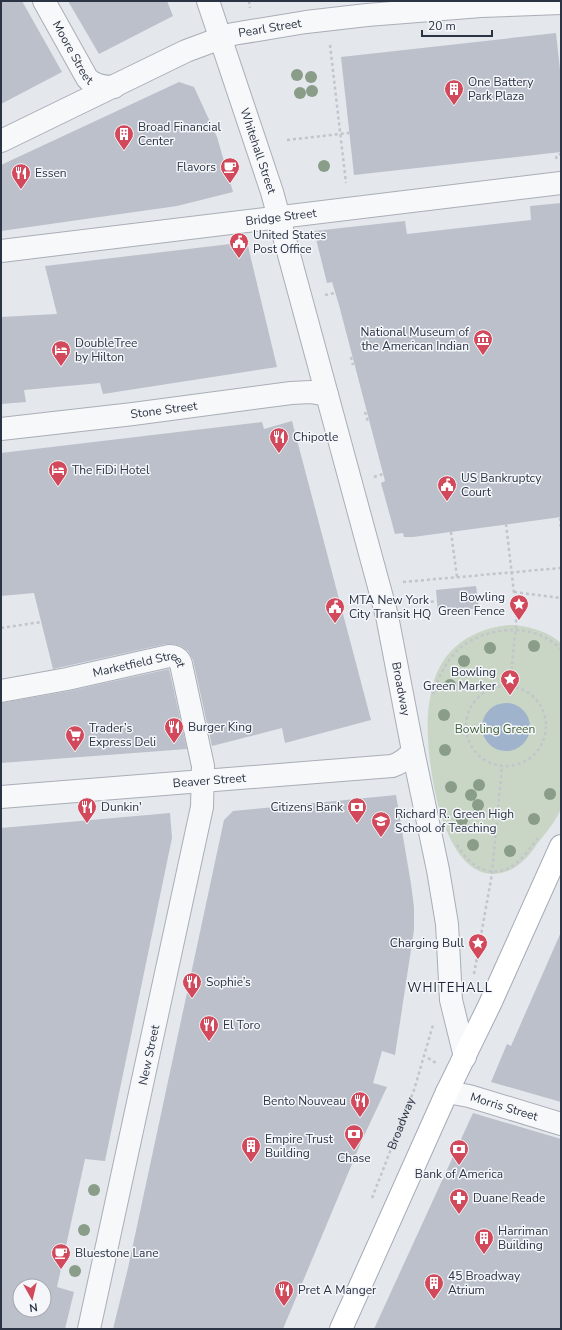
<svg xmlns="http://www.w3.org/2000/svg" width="562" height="1330" viewBox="0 0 562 1330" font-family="'Nunito Sans',sans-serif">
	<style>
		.green { fill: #c9d6c5 }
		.water { fill: #9fb4cc }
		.building { fill: #bbc0ca; fill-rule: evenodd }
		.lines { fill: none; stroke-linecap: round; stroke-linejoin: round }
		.minor-casing { stroke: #a9aeb7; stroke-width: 24 }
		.major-casing { stroke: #a3abb8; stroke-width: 24 }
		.path { stroke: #c2c5cb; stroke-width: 2.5; stroke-dasharray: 3 3; stroke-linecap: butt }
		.minor { stroke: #f7f8fa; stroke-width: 22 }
		.major { stroke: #fff; stroke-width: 22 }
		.tree { fill: #899d89 }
		.labels { text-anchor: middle; stroke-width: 3; stroke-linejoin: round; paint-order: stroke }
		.street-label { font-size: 12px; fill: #2b3445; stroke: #f4f6f9 }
		.poi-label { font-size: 12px; fill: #2b3445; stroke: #f4f6f9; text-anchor: start }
		.park-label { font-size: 12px; fill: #3f6138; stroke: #f4f6f9 }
		.neighbourhood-label { font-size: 13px; letter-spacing: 1px; fill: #1d2536; stroke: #f4f6f9 }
	</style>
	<rect width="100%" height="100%" fill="#e4e7ec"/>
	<path class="green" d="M511 625C529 626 547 631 561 643V809C555 822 546 833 537 844 533 850 529 856 523 861 515 869 505 873 494 874 439 875 425 752 428 713 430 696 433 677 442 663 457 639 483 627 511 625Z"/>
	<circle class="water" cx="506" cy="727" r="24"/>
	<g class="building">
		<polygon points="1,1 22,1 62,72 1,104"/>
		<polygon points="68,1 167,1 173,16 99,54"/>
		<polygon points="556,33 561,79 561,152 354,175 341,57"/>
		<polygon points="179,82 194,87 217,137 233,192 177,206 1,231 1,165"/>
		<polygon points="561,203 561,517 413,537 404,537 403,533 395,534 381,483 385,481 339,305 332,282 327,283 314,231 405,221 407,234 531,220 530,206"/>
		<polygon points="247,242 277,367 103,394 100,383 24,390 26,402 1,404 1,317 57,314 45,266"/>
		<polygon points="292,421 371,720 285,743 282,728 212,746 193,660 188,651 181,646 173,644 166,644 53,669 34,593 1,596 1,453 262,422 264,429"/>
		<polygon points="476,586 479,608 438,613 436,590"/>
		<polygon points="169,669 187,749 1,763 1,703 69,691"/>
		<polygon points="396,795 411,884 414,907 414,930 395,1055 382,1051 373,1083 387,1087 362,1140 283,1329 113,1329 128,1268 224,820 233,811"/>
		<path d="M170 813 172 838 105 1161 85 1159 57 1287 74 1292 65 1329H1V828ZM20 1286H44V1310H20Z"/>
		<polygon points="561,932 561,1102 491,1082 507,1044 511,1046"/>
		<polygon points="473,1113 561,1139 561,1329 374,1329"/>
	</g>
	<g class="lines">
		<defs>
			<g id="minor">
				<path id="s2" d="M44 1 87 78C94 86 104 87 114 87"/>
				<path id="s3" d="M208 1 272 192 387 616 413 751 438 870 447 924 451 1000 465 1057"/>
				<path id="s4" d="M1 141 186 51 221 38 233 34 306 22 367 15 481 6 561 3"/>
				<path id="s5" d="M1 251 561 183"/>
				<path id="s6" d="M1 429 133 414 291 393 311 392 327 395"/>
				<path id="s7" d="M1 691 67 679 169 656C176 656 179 658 181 664L203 766 202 807 89 1329"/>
				<path id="s8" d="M1 797 392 766C401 763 407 759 413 751"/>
				<path id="s9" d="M447 1092 469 1096 561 1124"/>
			</g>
			<polyline id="major" points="341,1329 447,1092 490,1004 561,846"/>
		</defs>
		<use href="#minor" class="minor-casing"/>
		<use href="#major" class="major-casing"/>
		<g class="path">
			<polyline points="249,1 250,8"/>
			<polyline points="330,45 346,183"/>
			<polyline points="287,140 349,133"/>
			<polyline points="556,159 557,155 561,154"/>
			<polyline points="325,295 335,293"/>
			<polyline points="351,357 353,365"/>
			<polyline points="365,412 368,422"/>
			<polyline points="374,477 383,474"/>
			<polyline points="560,518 561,530"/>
			<polyline points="506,524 516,610 516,625 510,686"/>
			<polyline points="451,532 457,577"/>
			<polyline points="403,582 561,568"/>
			<polyline points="514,592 561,598"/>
			<polyline points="413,604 437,601"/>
			<polyline points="1,628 41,622"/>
			<circle cx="506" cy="726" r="40"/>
			<path d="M433 694C438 679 444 665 455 653 463 644 473 639 483 635 511 626 539 628 561 649"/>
			<path d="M457 845C468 863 486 879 509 868 521 862 530 848 538 838"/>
			<polyline points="474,974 492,874 502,766"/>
			<polyline points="428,1058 436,1063"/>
			<path id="s1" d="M372 1198 414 1090 433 1025"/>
		</g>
		<use href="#minor" class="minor"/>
		<use href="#major" class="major"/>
	</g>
	<g class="tree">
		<circle cx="297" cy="75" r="6"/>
		<circle cx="311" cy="77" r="6"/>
		<circle cx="312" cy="91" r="6"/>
		<circle cx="300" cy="93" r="6"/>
		<circle cx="324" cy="166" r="6"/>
		<circle cx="534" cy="646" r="6"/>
		<circle cx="490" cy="648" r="6"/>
		<circle cx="464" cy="661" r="6"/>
		<circle cx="450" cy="685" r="6"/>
		<circle cx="444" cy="715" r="6"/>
		<circle cx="445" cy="750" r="6"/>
		<circle cx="479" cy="785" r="6"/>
		<circle cx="451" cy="787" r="6"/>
		<circle cx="550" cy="794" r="6"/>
		<circle cx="471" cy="795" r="6"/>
		<circle cx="478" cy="805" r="6"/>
		<circle cx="534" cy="819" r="6"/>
		<circle cx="462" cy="820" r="6"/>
		<circle cx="473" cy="845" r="6"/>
		<circle cx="510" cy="851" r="6"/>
		<circle cx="94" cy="1190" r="6"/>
		<circle cx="84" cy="1230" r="6"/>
		<circle cx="75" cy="1271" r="6"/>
	</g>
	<defs>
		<symbol id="building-pin" viewBox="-11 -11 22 30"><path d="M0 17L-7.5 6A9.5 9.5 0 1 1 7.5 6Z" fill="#d1495b" stroke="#f4f6f9"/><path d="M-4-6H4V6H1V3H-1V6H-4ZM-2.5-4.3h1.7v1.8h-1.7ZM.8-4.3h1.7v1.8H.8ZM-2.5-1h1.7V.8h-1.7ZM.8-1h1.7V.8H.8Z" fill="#fff"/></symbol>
		<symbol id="cafe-pin" viewBox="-11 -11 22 30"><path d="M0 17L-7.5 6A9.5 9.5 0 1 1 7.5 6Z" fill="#d1495b" stroke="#f4f6f9"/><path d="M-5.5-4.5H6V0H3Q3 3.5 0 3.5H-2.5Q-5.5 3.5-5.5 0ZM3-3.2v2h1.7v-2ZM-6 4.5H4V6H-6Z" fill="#fff"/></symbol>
		<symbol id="restaurant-pin" viewBox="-11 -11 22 30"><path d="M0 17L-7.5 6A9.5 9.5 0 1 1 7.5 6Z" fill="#d1495b" stroke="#f4f6f9"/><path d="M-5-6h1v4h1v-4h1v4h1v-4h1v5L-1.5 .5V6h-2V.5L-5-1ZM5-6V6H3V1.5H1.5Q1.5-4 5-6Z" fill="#fff"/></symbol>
		<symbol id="civic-pin" viewBox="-11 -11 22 30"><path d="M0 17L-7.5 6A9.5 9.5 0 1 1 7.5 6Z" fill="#d1495b" stroke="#f4f6f9"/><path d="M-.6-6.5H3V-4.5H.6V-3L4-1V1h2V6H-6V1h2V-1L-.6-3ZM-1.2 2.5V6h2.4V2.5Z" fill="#fff"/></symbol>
		<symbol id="museum-pin" viewBox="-11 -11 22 30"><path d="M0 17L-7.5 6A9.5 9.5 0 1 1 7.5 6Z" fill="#d1495b" stroke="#f4f6f9"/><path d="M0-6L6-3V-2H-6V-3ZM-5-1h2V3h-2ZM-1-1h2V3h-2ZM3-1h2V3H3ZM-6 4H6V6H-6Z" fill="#fff"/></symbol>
		<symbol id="hotel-pin" viewBox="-11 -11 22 30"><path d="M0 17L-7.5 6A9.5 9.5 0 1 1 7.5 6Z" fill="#d1495b" stroke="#f4f6f9"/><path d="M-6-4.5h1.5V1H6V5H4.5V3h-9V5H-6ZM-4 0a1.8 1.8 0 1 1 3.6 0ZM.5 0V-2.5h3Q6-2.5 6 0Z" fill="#fff"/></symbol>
		<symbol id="sight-pin" viewBox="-11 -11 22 30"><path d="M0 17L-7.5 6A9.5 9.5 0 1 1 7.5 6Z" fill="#d1495b" stroke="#f4f6f9"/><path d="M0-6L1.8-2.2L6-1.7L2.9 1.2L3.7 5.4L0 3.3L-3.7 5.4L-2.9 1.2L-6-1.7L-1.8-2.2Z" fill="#fff"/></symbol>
		<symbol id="supermarket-pin" viewBox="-11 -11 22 30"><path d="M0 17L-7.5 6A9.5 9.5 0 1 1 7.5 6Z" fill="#d1495b" stroke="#f4f6f9"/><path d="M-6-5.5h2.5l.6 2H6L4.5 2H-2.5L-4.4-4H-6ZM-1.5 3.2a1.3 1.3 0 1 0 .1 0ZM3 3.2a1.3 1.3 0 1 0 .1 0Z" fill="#fff"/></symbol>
		<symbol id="bank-pin" viewBox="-11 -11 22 30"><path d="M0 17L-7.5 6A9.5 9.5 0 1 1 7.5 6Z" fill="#d1495b" stroke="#f4f6f9"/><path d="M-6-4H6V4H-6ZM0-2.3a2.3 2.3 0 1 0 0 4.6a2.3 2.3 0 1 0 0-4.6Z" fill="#fff"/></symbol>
		<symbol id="school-pin" viewBox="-11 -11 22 30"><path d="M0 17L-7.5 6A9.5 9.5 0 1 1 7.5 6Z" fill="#d1495b" stroke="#f4f6f9"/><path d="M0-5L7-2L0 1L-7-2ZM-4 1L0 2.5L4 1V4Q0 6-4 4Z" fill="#fff"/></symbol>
		<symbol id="pharmacy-pin" viewBox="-11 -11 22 30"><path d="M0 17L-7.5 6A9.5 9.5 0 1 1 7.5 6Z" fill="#d1495b" stroke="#f4f6f9"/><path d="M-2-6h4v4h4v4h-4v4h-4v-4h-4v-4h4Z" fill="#fff"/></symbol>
	</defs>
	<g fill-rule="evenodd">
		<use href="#building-pin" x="443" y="78" width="22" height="30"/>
		<use href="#building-pin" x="113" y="123" width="22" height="30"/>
		<use href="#cafe-pin" x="219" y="156" width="22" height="30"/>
		<use href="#restaurant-pin" x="10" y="162" width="22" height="30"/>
		<use href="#civic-pin" x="228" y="231" width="22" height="30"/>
		<use href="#museum-pin" x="472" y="328" width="22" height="30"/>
		<use href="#hotel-pin" x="50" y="339" width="22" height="30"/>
		<use href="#restaurant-pin" x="268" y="426" width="22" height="30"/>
		<use href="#hotel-pin" x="47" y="459" width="22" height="30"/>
		<use href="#civic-pin" x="436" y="474" width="22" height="30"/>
		<use href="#sight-pin" x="508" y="593" width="22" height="30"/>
		<use href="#civic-pin" x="324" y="596" width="22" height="30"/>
		<use href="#sight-pin" x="499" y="668" width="22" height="30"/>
		<use href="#restaurant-pin" x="163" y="716" width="22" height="30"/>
		<use href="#supermarket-pin" x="64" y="724" width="22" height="30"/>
		<use href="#restaurant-pin" x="76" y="796" width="22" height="30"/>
		<use href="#bank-pin" x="346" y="796" width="22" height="30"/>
		<use href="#school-pin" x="370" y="810" width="22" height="30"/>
		<use href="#sight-pin" x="467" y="932" width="22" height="30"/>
		<use href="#restaurant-pin" x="181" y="971" width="22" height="30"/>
		<use href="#restaurant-pin" x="198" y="1014" width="22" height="30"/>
		<use href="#restaurant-pin" x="349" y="1090" width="22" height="30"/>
		<use href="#bank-pin" x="343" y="1123" width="22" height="30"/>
		<use href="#building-pin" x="240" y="1135" width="22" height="30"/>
		<use href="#bank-pin" x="448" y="1138" width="22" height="30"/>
		<use href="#pharmacy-pin" x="448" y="1187" width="22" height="30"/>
		<use href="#building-pin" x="473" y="1227" width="22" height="30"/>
		<use href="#cafe-pin" x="50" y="1242" width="22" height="30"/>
		<use href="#building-pin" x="423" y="1272" width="22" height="30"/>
		<use href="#restaurant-pin" x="273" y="1279" width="22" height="30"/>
	</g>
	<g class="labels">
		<g class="street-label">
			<text dy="4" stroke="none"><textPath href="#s4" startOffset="293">Pearl Street</textPath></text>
			<text dy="4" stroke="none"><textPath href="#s2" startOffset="59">Moore Street</textPath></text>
			<text dy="4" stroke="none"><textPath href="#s3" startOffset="158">Whitehall Street</textPath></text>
			<text dy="4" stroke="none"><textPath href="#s5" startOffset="282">Bridge Street</textPath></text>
			<text dy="4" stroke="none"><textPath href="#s6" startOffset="164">Stone Street</textPath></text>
			<text dy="4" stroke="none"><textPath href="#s7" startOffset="142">Marketfield Street</textPath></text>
			<text dy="4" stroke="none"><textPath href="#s3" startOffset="715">Broadway</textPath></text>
			<text dy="4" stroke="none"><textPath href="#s8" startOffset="209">Beaver Street</textPath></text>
			<text transform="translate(149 1055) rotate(-78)" y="4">New Street</text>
			<text dy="4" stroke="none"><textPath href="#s9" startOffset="59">Morris Street</textPath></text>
			<text dy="4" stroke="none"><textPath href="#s1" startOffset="80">Broadway</textPath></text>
		</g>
		<g class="poi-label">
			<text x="468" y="86">One Battery<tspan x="468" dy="14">Park Plaza</tspan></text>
			<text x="138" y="131">Broad Financial<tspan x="138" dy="14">Center</tspan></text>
			<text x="216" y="171" text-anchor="end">Flavors</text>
			<text x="35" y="177">Essen</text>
			<text x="253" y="239">United States<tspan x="253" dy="14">Post Office</tspan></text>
			<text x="469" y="336" text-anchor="end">National Museum of<tspan x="469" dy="14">the American Indian</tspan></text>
			<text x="75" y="347">DoubleTree<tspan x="75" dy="14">by Hilton</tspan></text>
			<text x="293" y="441">Chipotle</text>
			<text x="72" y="474">The FiDi Hotel</text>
			<text x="461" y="482">US Bankruptcy<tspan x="461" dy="14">Court</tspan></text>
			<text x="505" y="601" text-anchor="end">Bowling<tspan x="505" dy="14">Green Fence</tspan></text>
			<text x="349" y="604">MTA New York<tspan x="349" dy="14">City Transit HQ</tspan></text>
			<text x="496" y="676" text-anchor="end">Bowling<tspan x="496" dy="14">Green Marker</tspan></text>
			<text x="188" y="731">Burger King</text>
			<text x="89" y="732">Trader’s<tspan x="89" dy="14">Express Deli</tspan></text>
			<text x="101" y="811">Dunkin'</text>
			<text x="343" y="811" text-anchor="end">Citizens Bank</text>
			<text x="395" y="818">Richard R. Green High<tspan x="395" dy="14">School of Teaching</tspan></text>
			<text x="464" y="947" text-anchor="end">Charging Bull</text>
			<text x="206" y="986">Sophie’s</text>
			<text x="223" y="1029">El Toro</text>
			<text x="346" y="1105" text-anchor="end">Bento Nouveau</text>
			<text x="265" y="1143">Empire Trust<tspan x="265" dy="14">Building</tspan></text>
			<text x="354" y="1162" text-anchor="middle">Chase</text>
			<text x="459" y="1178" text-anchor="middle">Bank of America</text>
			<text x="473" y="1202">Duane Reade</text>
			<text x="498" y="1235">Harriman<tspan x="498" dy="14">Building</tspan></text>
			<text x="75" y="1257">Bluestone Lane</text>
			<text x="448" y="1280">45 Broadway<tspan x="448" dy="14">Atrium</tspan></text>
			<text x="298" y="1294">Pret A Manger</text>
		</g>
		<g class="park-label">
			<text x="495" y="733">Bowling Green</text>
		</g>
		<g class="neighbourhood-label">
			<text x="450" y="992">WHITEHALL</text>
		</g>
	</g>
	<rect width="562" height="1330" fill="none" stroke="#2b3445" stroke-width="4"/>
	<g transform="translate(32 1298) rotate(172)"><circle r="19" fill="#f4f6f9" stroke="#a4a8b1"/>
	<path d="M0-3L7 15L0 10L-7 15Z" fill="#d1495b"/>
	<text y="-6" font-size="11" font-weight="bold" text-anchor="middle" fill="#2b3445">N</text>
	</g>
	<path d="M422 30v6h70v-6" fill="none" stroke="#2b3445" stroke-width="2"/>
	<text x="428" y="30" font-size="12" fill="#2b3445" stroke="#f4f6f9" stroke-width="3" paint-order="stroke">20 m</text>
</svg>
